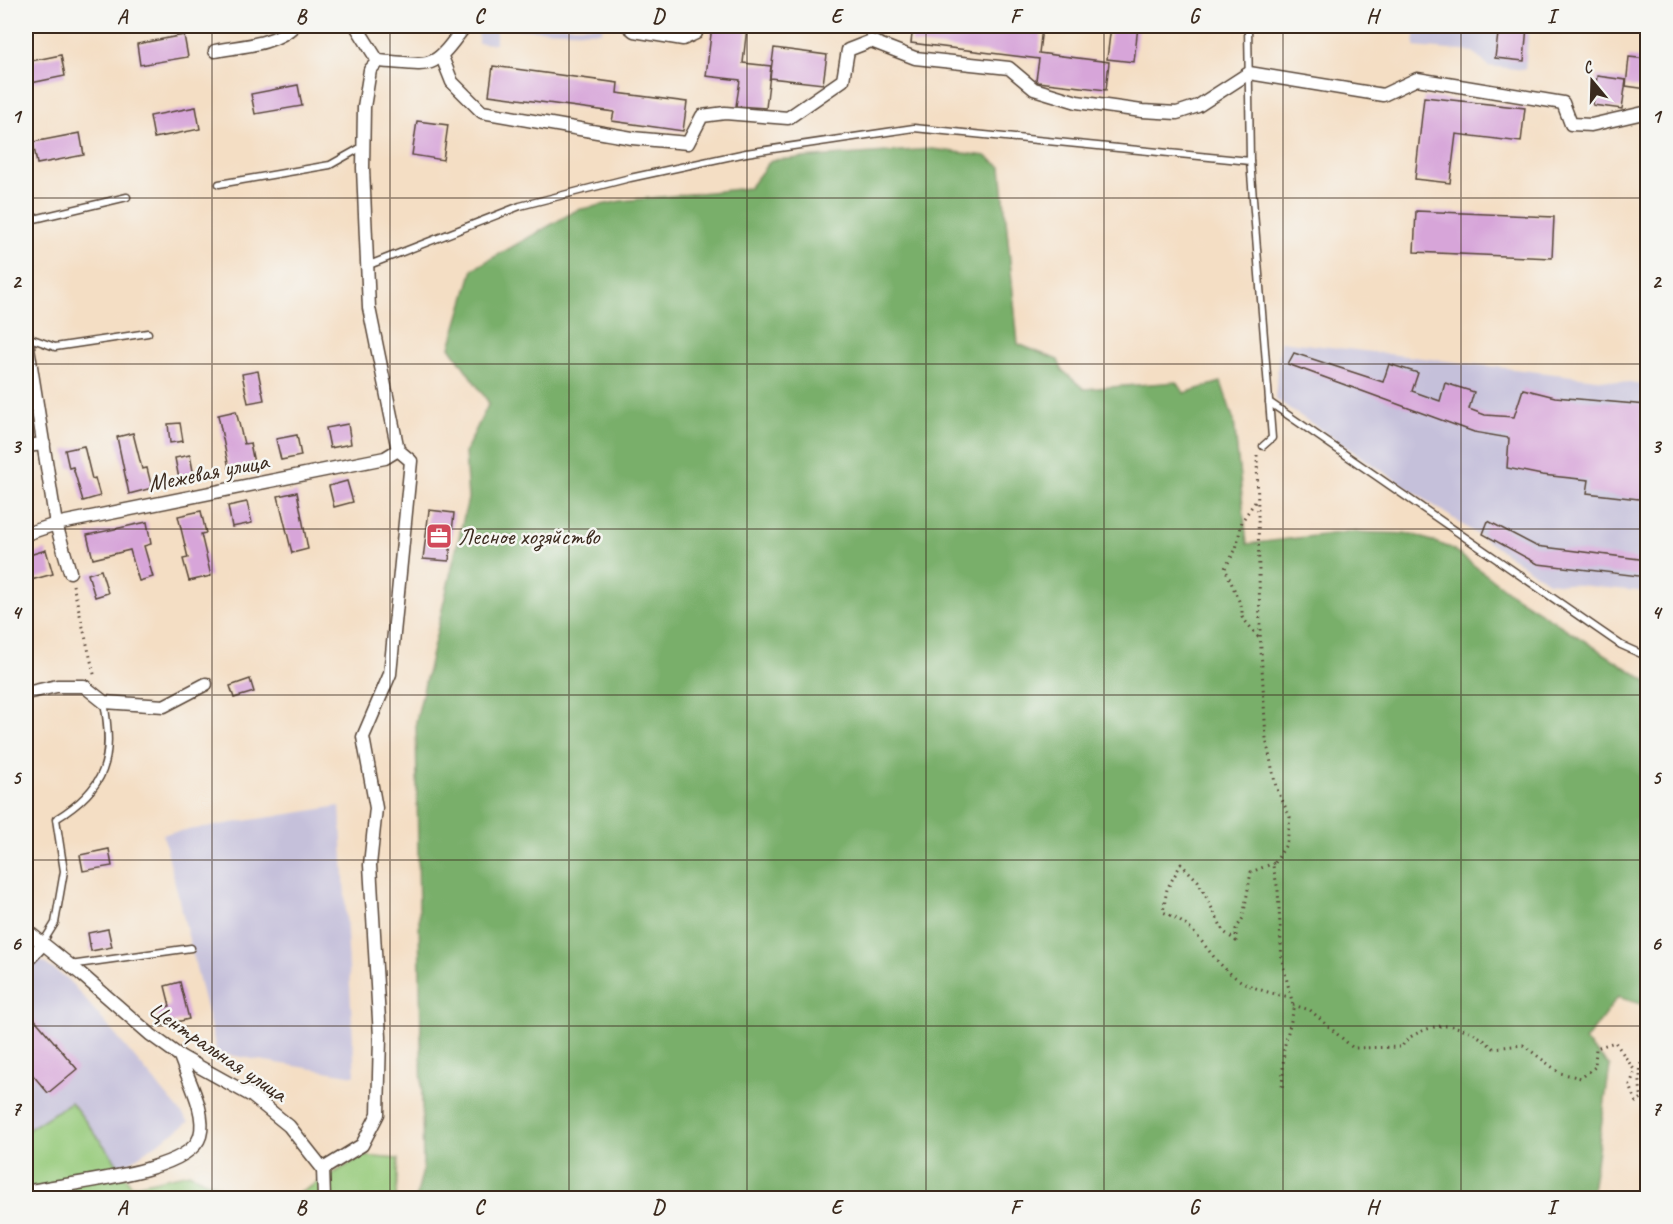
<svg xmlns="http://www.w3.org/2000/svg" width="1673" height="1224" viewBox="0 0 1673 1224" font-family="Caveat,sans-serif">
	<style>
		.industrial { fill: #c5c0da }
		.green { fill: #97cb7b; stroke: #697a4c; stroke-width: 1.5 }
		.forest { fill: #79af6b; stroke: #5a6c44; stroke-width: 1.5 }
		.building { fill: #d7a5d9 }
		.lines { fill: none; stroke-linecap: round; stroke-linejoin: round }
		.lane-casing { stroke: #574537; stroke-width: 9 }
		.street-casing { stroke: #574537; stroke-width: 15 }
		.path { stroke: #574537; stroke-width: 3; stroke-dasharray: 1.5 4.5; stroke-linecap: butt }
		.lane { stroke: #fff; stroke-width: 6 }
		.street { stroke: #fff; stroke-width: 12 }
		.grid { fill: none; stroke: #3b2a1e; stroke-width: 1.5; stroke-opacity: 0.55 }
		.labels { text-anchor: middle; stroke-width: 5; stroke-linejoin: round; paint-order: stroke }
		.street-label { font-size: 24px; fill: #3b2a1e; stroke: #f6f6f2 }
		.poi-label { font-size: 24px; fill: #3b2a1e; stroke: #f6f6f2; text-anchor: start }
		.neatline { fill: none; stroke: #3b2a1e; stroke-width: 2 }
		.grid-label { font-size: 20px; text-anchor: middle; font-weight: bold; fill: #3b2a1e }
	</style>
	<rect width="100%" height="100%" fill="#f6f6f2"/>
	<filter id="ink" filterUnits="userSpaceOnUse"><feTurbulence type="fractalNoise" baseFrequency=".0167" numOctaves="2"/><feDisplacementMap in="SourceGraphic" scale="12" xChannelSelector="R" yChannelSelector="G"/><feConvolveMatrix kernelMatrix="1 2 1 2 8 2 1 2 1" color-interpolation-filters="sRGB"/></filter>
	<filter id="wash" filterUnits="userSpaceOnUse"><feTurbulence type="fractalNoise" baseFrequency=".008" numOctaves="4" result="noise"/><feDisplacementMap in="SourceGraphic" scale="24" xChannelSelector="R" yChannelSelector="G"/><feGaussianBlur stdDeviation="1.35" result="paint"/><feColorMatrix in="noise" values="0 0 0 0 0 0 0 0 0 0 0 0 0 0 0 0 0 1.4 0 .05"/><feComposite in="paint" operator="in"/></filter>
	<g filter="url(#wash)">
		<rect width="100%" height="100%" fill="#f4dec4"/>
		<g class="industrial">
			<polygon points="479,26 603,26 601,32 496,29 496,44 478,43"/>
			<polygon points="1416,26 1529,26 1525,70 1488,66 1473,52 1414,47"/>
			<polygon points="1280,341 1647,385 1647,592 1548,582 1275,399"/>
			<polygon points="340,806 355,1076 217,1053 163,834"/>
			<polygon points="26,951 68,979 189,1122 121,1168 72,1102 26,1131"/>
		</g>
		<g class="green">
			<polygon points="71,1102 121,1168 131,1186 189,1173 243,1198 26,1198 26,1131"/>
			<polygon points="363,1156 398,1159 396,1198 291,1198"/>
		</g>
		<polygon class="forest" points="932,149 986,156 1001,167 1018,344 1058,360 1062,370 1084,389 1177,382 1184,393 1221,382 1234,421 1247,544 1348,532 1412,534 1451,548 1513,595 1647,681 1647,1006 1618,997 1585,1041 1610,1066 1591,1198 416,1198 423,1170 416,721 468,499 465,452 489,403 450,347 473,269 577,210 621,201 749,188 771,160"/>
		<g id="blocks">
			<g class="building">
				<polygon points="712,26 747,27 743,63 771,66 766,108 736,106 740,80 706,76"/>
				<polygon points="913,26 1021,26 1042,28 1039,53 1109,62 1106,90 1038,82 1036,80 1039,59 911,43"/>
				<polygon points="1111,26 1138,26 1134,62 1107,59"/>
				<polygon points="1499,26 1527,26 1524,61 1495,58"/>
				<polygon points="184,35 188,57 140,65 137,44"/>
				<polygon points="774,48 827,55 823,84 770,78"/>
				<polygon points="61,55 65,76 26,84 26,62"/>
				<polygon points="1629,57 1647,59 1647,89 1626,86"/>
				<polygon points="493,66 618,83 617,93 687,102 683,131 612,121 614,112 489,95"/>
				<polygon points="1597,76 1626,80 1622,109 1593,105"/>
				<polygon points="298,85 302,106 255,114 251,94"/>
				<polygon points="1424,97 1525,108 1521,142 1456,134 1450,183 1415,179"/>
				<polygon points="196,107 200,129 154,138 150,116"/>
				<polygon points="417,121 448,125 443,160 412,155"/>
				<polygon points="80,133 84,155 37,164 33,142"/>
				<polygon points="1416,211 1554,217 1552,258 1414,252"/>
				<polygon points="1294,353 1383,382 1389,364 1418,373 1412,391 1440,401 1445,383 1474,392 1469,409 1485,415 1514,417 1523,389 1555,397 1647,405 1647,500 1587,493 1589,480 1542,475 1507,468 1509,438 1474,432 1288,364"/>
				<polygon points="258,371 264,400 248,403 242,374"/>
				<polygon points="236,411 244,444 250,443 254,463 229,468 218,415"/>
				<polygon points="180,423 183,441 170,443 168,424"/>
				<polygon points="348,424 351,444 330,448 326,428"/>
				<polygon points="133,433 142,469 147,468 152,488 129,494 117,437"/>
				<polygon points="297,435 301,456 281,460 276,439"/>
				<polygon points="84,446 92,479 95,478 100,496 83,501 73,467 69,468 65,450"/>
				<polygon points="190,455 194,476 179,479 175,458"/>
				<polygon points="347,481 353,502 334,507 329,486"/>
				<polygon points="297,492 308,549 292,553 278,496"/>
				<polygon points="247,502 252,523 232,527 228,506"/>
				<polygon points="429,510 454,513 449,561 423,559"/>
				<polygon points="201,511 206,533 201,534 211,576 189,581 183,559 188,558 178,516"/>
				<polygon points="1488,521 1536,546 1647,560 1647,577 1538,564 1483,534"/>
				<polygon points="147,522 151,544 144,546 153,577 139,581 130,550 93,559 87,535"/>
				<polygon points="46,550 53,574 31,580 26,556"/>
				<polygon points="101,570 108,593 95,597 88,574"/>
				<polygon points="250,679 254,692 234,698 230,686"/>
				<polygon points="109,849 112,866 83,871 80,855"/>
				<polygon points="108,929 112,947 91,951 88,933"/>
				<polygon points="180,982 189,1019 160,1026 156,1010 170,1006 165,986"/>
				<polygon points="26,1009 77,1069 48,1093 26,1067"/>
			</g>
		</g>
	</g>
	<g filter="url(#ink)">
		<use href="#blocks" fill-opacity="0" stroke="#574537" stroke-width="1.5"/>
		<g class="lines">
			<defs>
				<g id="lane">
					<polyline points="1248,26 1250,161 1272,438 1263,446"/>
					<polyline points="219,184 330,165 362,147"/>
					<polyline points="26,221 127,197"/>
					<polyline points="369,265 520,206 630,178 746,153 914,128 1250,161"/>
					<polyline points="27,337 55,347 148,333"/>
					<polyline points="1269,402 1621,645 1648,657"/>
					<path d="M42 944 55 923 64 871 56 819C107 788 114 759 104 702"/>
					<polyline points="70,965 191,948"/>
				</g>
				<g id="street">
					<polyline points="628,26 634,31 683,39 696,33 697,26"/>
					<path d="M215 51C241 46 274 45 294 26"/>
					<polyline points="442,57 452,82 482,112 632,138 688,143 702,116 725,113 788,118 843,80 848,50 871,41 915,58 1009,68 1034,89 1077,102 1142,111 1177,113 1198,106 1249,73 1383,95 1417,79 1563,103 1571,124 1591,125 1648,112"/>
					<path d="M378 61C434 65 431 72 465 26"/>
					<polyline points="26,335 56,524 70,572"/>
					<polyline points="26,446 44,444"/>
					<polyline points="26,534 56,524 385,458 398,450"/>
					<polyline points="26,693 57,686 84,686 104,702 164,706 206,684"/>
					<polyline points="26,930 81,974 151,1035 180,1056 252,1096 289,1126 323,1169"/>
					<polyline points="26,962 42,945"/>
					<polyline points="323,1169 362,1145 378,1114 380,1037 370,865 376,808 363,737 390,674 411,461 398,450 369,308 363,168 364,107 370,70 378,61 356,26"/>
					<polyline points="323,1169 324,1198"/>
					<path d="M26 1192C63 1183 189 1174 200 1136 207 1112 187 1078 180 1056"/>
				</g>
			</defs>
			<use href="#lane" class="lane-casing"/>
			<use href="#street" class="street-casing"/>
			<g class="path">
				<polyline points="1257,455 1260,631 1266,739 1276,787 1290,817 1287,843 1273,866 1278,890 1282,961 1294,1009 1284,1048 1282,1090"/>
				<polyline points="1255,502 1242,521 1236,549 1225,568 1242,608 1242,617 1260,639"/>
				<polyline points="73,585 95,678"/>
				<path d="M1274 863 1251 872 1243 918 1236 929V941L1224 932 1198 881 1181 864 1167 889 1163 912C1201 928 1203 951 1231 974 1248 988 1269 993 1290 997"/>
				<path d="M1293 1005 1310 1010 1353 1048 1402 1047C1405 1039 1413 1035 1420 1032 1447 1019 1472 1028 1493 1048L1523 1045 1560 1073 1581 1078 1595 1067 1596 1048 1615 1042 1635 1071 1630 1085 1636 1102 1642 1098C1639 1088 1640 1073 1641 1062L1648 1060"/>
				<polyline points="1566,1193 1588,1198"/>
				<polyline points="1615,1198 1648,1190"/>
			</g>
			<use href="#lane" class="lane"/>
			<use href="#street" class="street"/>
		</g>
	</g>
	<path class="grid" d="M212 26V1198M390 26V1198M569 26V1198M747 26V1198M926 26V1198M1104 26V1198M1283 26V1198M1461 26V1198M26 198H1648M26 364H1648M26 529H1648M26 695H1648M26 860H1648M26 1026H1648"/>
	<defs>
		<symbol id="office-square" viewBox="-11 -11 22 22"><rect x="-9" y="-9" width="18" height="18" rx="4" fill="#d1495b" stroke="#f6f6f2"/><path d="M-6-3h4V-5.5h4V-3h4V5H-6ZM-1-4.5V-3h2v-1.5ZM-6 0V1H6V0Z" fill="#fff"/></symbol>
	</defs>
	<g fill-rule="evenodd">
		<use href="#office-square" x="424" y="521" width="30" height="30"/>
	</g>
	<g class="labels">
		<g class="street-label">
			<text transform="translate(208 472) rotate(-11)" y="8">Межевая улица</text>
			<text transform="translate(218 1051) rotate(34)" y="8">Центральная улица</text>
		</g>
		<g class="poi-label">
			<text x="458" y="544">Лесное хозяйство</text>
		</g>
	</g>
	<rect width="1673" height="1224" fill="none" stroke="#f6f6f2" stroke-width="66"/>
	<g transform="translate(1592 81) rotate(341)" stroke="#f6f6f2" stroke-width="4.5" paint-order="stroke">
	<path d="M0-4.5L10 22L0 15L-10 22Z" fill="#3b2a1e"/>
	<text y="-9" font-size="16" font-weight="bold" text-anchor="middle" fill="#3b2a1e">С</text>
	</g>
	<rect x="33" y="33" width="1607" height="1158" class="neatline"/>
	<g class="grid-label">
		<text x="122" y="23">A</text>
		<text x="301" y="23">B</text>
		<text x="479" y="23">C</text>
		<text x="658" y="23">D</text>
		<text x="836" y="23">E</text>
		<text x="1015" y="23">F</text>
		<text x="1194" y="23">G</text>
		<text x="1372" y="23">H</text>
		<text x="1551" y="23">I</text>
		<text x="16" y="123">1</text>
		<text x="1656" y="123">1</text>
		<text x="16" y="288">2</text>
		<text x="1656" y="288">2</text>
		<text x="16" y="453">3</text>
		<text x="1656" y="453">3</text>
		<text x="16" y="619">4</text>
		<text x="1656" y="619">4</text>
		<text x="16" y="784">5</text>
		<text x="1656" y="784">5</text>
		<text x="16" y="950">6</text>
		<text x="1656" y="950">6</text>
		<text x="16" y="1115">7</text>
		<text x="1656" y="1115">7</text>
		<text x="122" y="1214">A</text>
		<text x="301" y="1214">B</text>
		<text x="479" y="1214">C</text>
		<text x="658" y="1214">D</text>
		<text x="836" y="1214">E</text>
		<text x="1015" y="1214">F</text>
		<text x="1194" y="1214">G</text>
		<text x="1372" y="1214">H</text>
		<text x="1551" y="1214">I</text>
	</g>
</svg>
